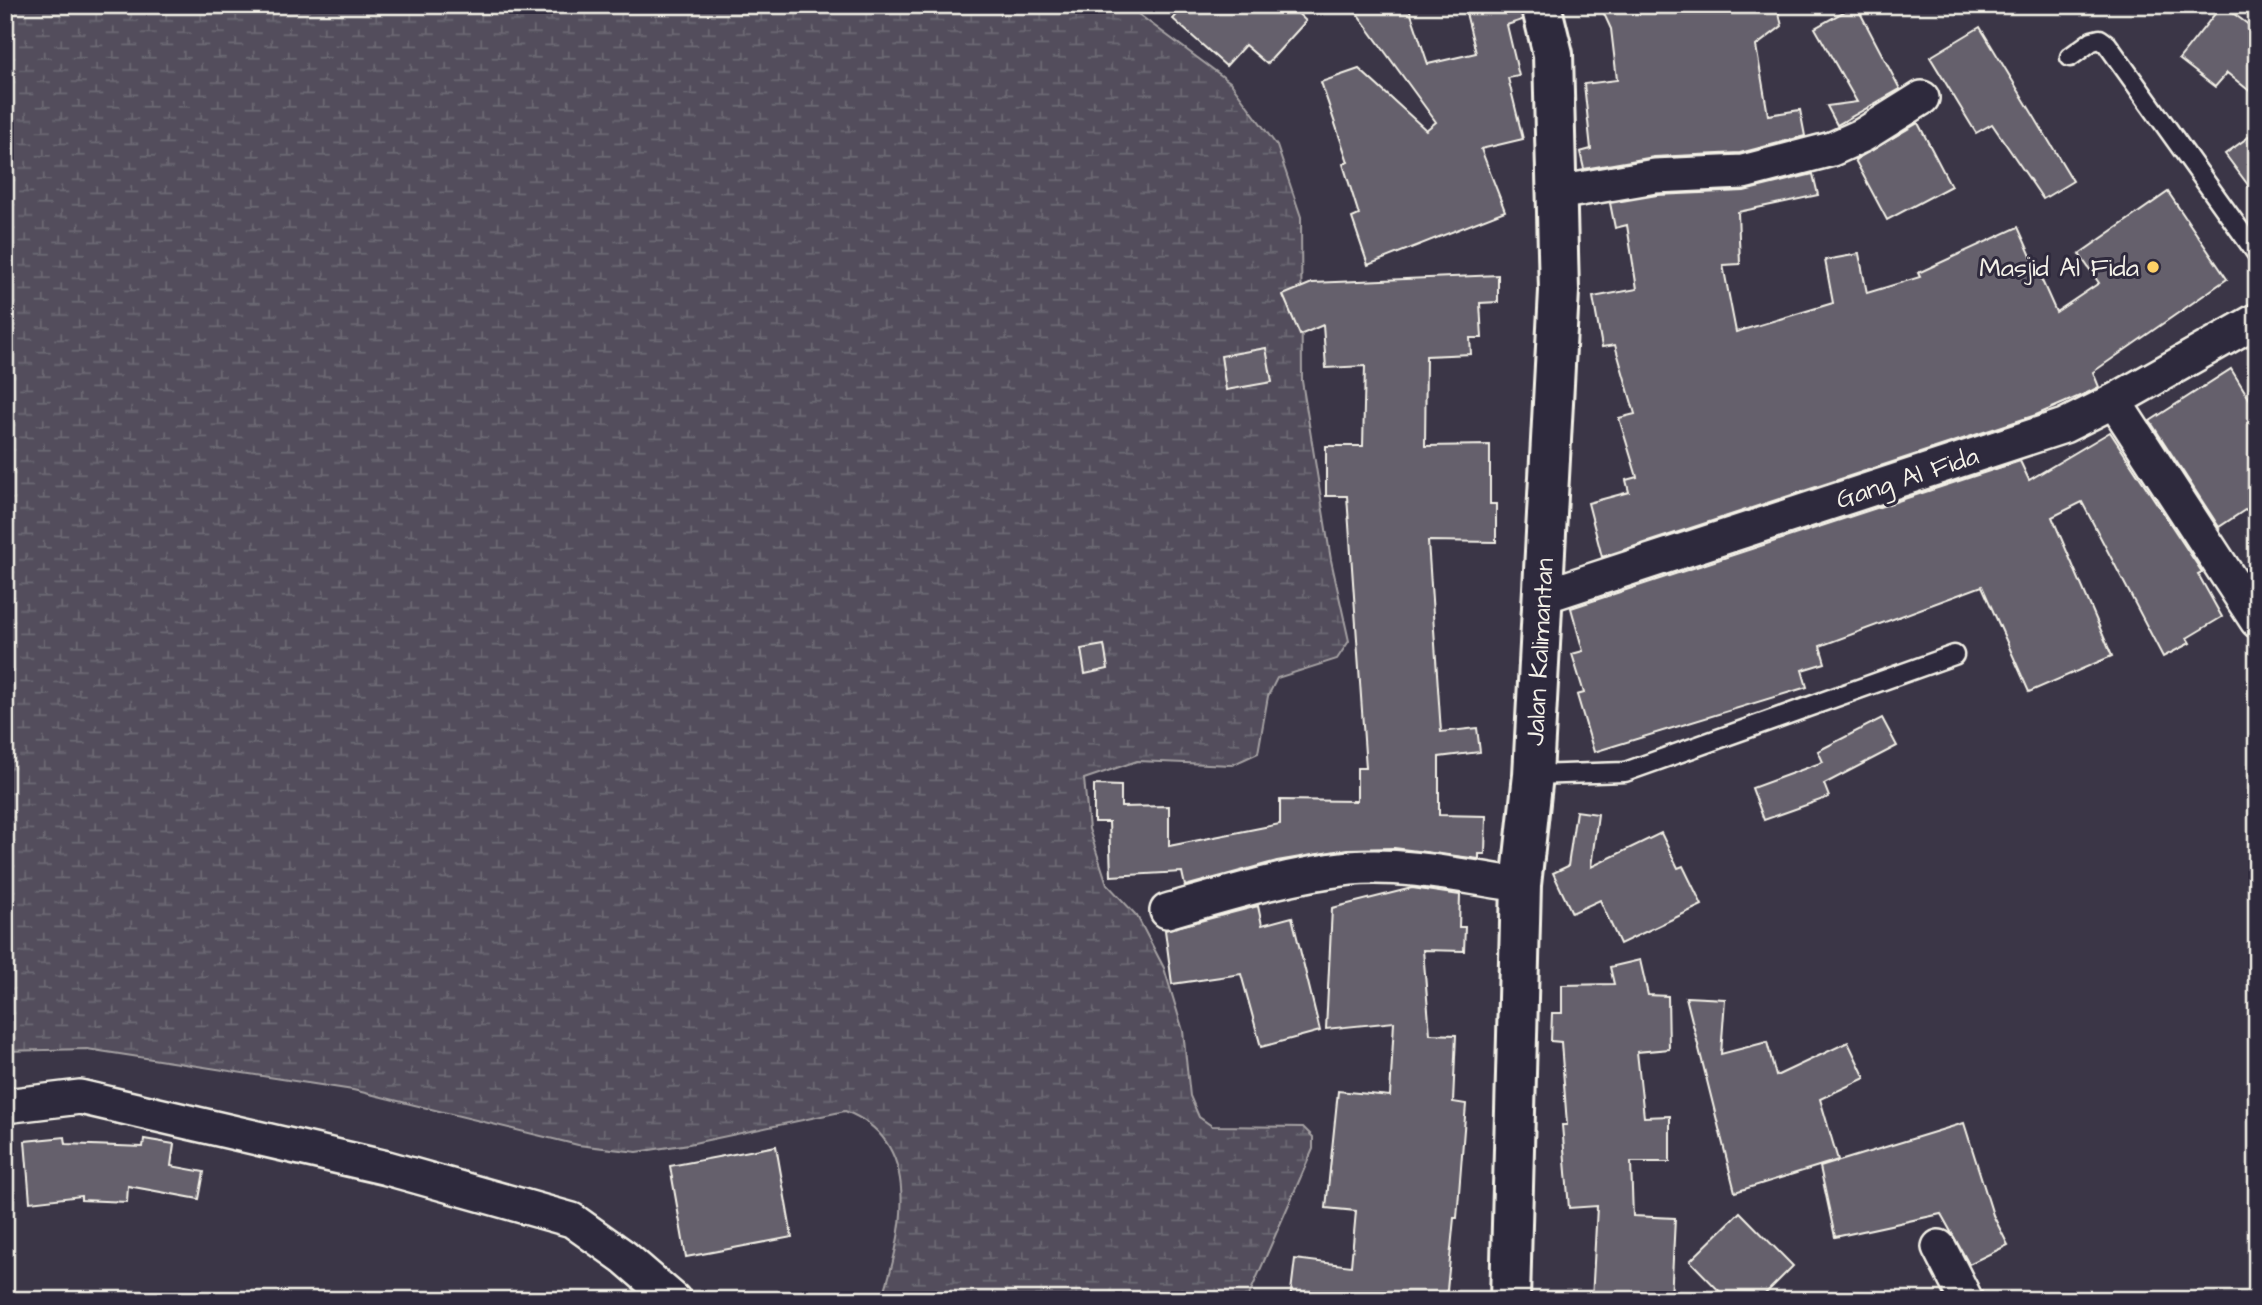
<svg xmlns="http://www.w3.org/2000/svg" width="2262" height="1305" viewBox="0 0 2262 1305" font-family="'Architects Daughter',sans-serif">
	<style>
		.wetland { fill: url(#wetland-marsh); stroke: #a4a0a2; stroke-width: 2 }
		.building { fill: #65616c; stroke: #f4f1e8; stroke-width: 2 }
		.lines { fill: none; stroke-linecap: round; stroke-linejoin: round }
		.service-casing { stroke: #f4f1e8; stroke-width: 23 }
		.minor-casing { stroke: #f4f1e8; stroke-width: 38 }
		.primary-casing { stroke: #f4f1e8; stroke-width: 44 }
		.service { stroke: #2f2a3d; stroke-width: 18 }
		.minor { stroke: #2f2a3d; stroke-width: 33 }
		.primary { stroke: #2f2a3d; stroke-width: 38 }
		.poi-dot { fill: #ffd166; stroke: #2f2a3d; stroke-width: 2.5 }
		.labels { text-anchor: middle; stroke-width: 6; stroke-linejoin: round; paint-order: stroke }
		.poi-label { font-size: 26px; fill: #f4f1e8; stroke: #2f2a3d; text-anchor: end }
		.street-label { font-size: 26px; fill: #f4f1e8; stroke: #2f2a3d }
	</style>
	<defs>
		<pattern id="wetland-marsh" width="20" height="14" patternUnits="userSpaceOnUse" patternTransform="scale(1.75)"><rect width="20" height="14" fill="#534e5c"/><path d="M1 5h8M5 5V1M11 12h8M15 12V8" fill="none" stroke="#6c6873"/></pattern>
	</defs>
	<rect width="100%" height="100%" fill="#3b3647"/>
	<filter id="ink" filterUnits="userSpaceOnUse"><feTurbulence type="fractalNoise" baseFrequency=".0143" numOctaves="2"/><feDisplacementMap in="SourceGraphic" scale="14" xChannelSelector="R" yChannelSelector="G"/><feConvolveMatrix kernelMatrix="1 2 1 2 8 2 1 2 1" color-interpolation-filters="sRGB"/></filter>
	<g filter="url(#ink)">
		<path class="wetland" d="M5 5H1126L1230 82 1277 146 1301 217 1302 381 1331 560 1349 641 1337 659 1277 678 1268 696 1258 753 1232 765 1137 761 1084 779 1089 829 1107 884 1137 916 1164 968 1183 1031 1190 1096 1199 1117 1212 1126 1303 1127 1313 1137V1149L1247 1300H882C902 1236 926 1142 845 1111L689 1144 637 1152 578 1145 353 1090 87 1049 5 1051Z"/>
		<g class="building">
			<polygon points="1185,5 1289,5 1306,21 1267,64 1245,45 1226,66 1173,19"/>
			<polygon points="1351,5 1408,5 1428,64 1476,53 1464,5 1520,5 1522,20 1507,25 1519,76 1508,78 1523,139 1481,149 1505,211 1368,265 1352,218 1359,215 1343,164 1348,162 1321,82 1359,69 1426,130 1436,122"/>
			<polygon points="1600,5 1777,5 1782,26 1756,46 1768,115 1800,110 1805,136 1740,153 1654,157 1584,169 1580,152 1591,149 1584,84 1617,80 1611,29"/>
			<polygon points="1856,5 1900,89 1837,125 1827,106 1857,102 1815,28"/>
			<polygon points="2222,5 2257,31 2257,97 2227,73 2215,87 2179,59"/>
			<polygon points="1980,27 2073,181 2043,199 1992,124 1976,133 1930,57"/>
			<polygon points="1918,123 1951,186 1887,220 1855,160"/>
			<polygon points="2257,131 2257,197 2225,154"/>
			<polygon points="1813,174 1818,195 1738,212 1740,264 1723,265 1736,332 1833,303 1825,260 1859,254 1867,293 1920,277 1918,273 2018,227 2056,312 2099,283 2079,254 2168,192 2227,279 2093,372 2099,387 2089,392 2036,415 1602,557 1588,503 1629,492 1626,480 1637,477 1619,418 1635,414 1615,345 1602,347 1593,297 1637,289 1627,225 1615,228 1610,203 1657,195 1744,191"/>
			<polygon points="1498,275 1498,302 1480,303 1482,338 1470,338 1471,354 1426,356 1425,446 1490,445 1490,504 1496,504 1496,542 1428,541 1441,732 1477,728 1480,752 1439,757 1439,815 1486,816 1485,854 1479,854 1479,859 1394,848 1348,849 1277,861 1185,886 1182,872 1111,876 1109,822 1094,822 1094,785 1121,786 1121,807 1169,806 1169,846 1280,824 1280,800 1357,801 1357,768 1366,768 1347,496 1326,496 1326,446 1363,446 1365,366 1326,368 1323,325 1300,335 1283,295 1312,283"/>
			<polygon points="1266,348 1272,382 1226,390 1221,356"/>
			<polygon points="2231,369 2257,411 2257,502 2219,527 2150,421"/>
			<polygon points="2110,432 2202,572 2198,574 2222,617 2187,638 2190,643 2163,657 2082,502 2052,517 2112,656 2029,692 1982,586 1820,646 1825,663 1802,670 1807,687 1594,752 1577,695 1584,693 1572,654 1583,651 1571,608 2020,461 2029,480"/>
			<polygon points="1104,645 1108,669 1085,674 1081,649"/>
			<polygon points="1882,718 1897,746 1824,784 1829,797 1764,820 1752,788 1823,762 1818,751"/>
			<polygon points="1576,811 1598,814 1591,867 1661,833 1678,868 1683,866 1702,905 1620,944 1600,900 1572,913 1553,873 1568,866"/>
			<polygon points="1412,888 1460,895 1459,927 1465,927 1464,951 1423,950 1430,1034 1456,1035 1453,1102 1466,1104 1457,1218 1454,1218 1446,1300 1290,1300 1295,1259 1351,1266 1356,1211 1326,1208 1338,1091 1390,1096 1394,1022 1326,1029 1332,908"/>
			<polygon points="1258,906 1262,925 1292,917 1320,1031 1261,1047 1241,974 1172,984 1165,930"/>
			<polygon points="1640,960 1648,995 1668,996 1669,1049 1637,1052 1644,1117 1670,1116 1670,1162 1631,1162 1633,1216 1675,1218 1671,1300 1592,1300 1597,1206 1569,1208 1562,1125 1567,1125 1561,1042 1551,1041 1552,1013 1562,1013 1562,985 1614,984 1610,967"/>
			<polygon points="1686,997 1725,999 1721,1054 1767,1042 1776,1076 1848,1042 1865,1078 1820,1099 1838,1160 1735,1192"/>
			<polygon points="1964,1123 1993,1215 2008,1245 1969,1264 1941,1214 1835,1237 1820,1167"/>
			<polygon points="65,1137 66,1144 143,1147 144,1139 174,1144 171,1166 204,1172 199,1199 128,1186 127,1202 81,1200 81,1196 30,1202 25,1141"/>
			<polygon points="776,1146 792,1237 686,1257 670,1166"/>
			<polygon points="1740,1212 1793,1266 1759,1300 1728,1300 1690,1261"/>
		</g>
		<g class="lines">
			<defs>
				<g id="service">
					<polyline points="2070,57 2092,41 2100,39 2107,44 2257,254"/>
					<polyline points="1533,775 1625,772 1954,655"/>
				</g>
				<g id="minor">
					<polyline points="1557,193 1655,176 1743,172 1832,149 1863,135 1922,98"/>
					<polyline points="2114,401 2257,621"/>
					<polyline points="1541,597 2064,426 2114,401 2257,320"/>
					<path d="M1167 911C1227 894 1288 875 1350 868 1406 863 1466 877 1521 885"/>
					<polyline points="5,1106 80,1097 387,1168 572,1220 624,1257 674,1300"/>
					<polyline points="1939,1247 1966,1300"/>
				</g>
				<polyline id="primary" points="1510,1300 1521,885 1533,775 1559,291 1553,54 1541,5"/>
			</defs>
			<use href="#service" class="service-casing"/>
			<use href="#minor" class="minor-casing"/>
			<use href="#primary" class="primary-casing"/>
			<use href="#service" class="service"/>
			<use href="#minor" class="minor"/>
			<use href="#primary" class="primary"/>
		</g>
	</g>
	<circle class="poi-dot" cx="2153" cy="267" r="7"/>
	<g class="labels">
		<g class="poi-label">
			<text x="2139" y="276">Masjid Al Fida</text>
		</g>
		<g class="street-label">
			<text transform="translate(1907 477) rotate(-18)" y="9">Gang Al Fida</text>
			<text transform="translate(1539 652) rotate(-87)" y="9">Jalan Kalimantan</text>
		</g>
	</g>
	<rect width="2262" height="1305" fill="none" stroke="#2f2a3d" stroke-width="28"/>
	<rect x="14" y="14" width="2234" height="1277" fill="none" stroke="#f4f1e8" stroke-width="2.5" filter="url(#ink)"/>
</svg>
